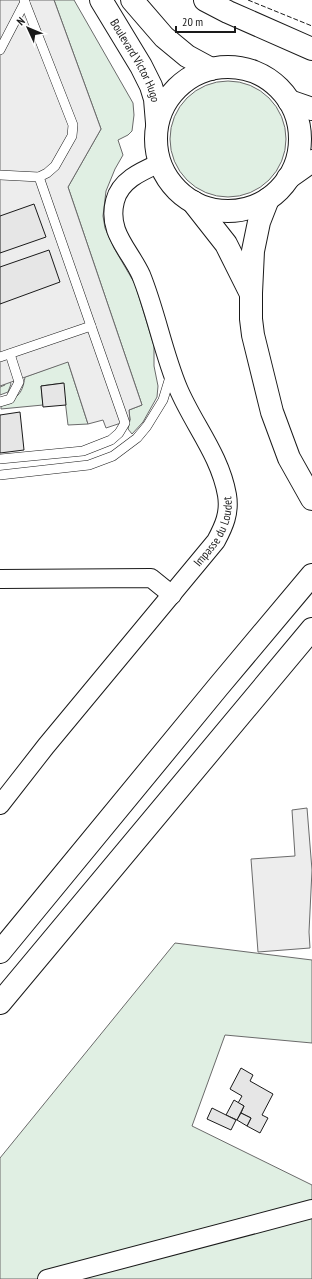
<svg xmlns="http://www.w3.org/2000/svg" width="312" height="1279" viewBox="0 0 312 1279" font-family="'PT Sans Narrow',sans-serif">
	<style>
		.green { fill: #e0efe3; stroke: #6a6a6a }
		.parking { fill: #ededed; stroke: #6a6a6a }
		.building { fill: #e6e6e6; stroke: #1a1a1a }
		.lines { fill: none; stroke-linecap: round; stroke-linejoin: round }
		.lane-casing { stroke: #1a1a1a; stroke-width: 10 }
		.street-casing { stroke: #1a1a1a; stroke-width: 20 }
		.secondary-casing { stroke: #1a1a1a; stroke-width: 24 }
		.highway-casing { stroke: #1a1a1a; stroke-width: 24 }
		.lane { stroke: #fff; stroke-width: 9 }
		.street { stroke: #fff; stroke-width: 18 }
		.secondary { stroke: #fff; stroke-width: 22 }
		.highway { stroke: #fff; stroke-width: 22 }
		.fence { stroke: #1a1a1a; stroke-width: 1; stroke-dasharray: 5 2; stroke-linecap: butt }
		.labels { text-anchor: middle; stroke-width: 3; stroke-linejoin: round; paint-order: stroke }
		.street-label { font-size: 12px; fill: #1a1a1a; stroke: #fff }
	</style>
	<rect width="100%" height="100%" fill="#fff"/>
	<g class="green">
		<polygon points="54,0 74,0 133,103 134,115 132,131 128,135 118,140 123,155 115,169 106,191 103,216 105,228 114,248 135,284 154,346 154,366 158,386 157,397 143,422 132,434 128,429 130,420 129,410 142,405 68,187 101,129"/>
		<circle cx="228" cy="139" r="58"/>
		<path d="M68 348V362L88 424 68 425 63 383 41 386 43 405 1 409V405C17 397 22 396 25 377L58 365Z"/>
		<polygon points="0,371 6,373 11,384 8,392 0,395 0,387 5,385"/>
		<polygon points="175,943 312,960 312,1043 225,1035 192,1126 312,1185 312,1279 0,1279 0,1158"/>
	</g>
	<g class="parking">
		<polygon points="0,0 54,0 101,129 68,187 142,405 129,410 130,420 106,428 103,420 88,424 68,362 0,386"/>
		<polygon points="307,808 312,870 309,932 310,948 258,952 251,859 295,856 292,810"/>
	</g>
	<g class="building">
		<polygon points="34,204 46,237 0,253 0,216"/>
		<polygon points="49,250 60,282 0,304 0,267"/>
		<polygon points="64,383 66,405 43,407 41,386"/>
		<polygon points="20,412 24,450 0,453 0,415"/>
		<polygon points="241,1068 253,1075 250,1081 273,1094 262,1115 268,1118 260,1133 247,1126 251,1118 241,1113 244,1106 238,1103 242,1096 230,1089"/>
		<polygon points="234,1100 244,1106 237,1120 226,1115"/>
		<polygon points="212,1108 236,1120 231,1130 207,1119"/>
		<polygon points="241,1113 251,1118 247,1126 237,1120"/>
	</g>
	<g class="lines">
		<defs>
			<g id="lane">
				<polyline points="0,50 25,2"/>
				<polyline points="0,175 39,177 47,173 55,166 72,136 73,125 24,0"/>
				<polyline points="0,357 91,326 39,177"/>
				<polyline points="0,402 10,399 19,382 10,354"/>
				<polyline points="0,459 83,451 111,440 119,433 125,423 91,326"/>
				<polyline points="0,475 89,465 113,456 137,438 147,426 163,400 170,377 169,374"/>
			</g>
			<g id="street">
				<polyline points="0,579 151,578 172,595"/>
				<path id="s1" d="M0 805 46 746 216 541C224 526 230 513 227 495 220 455 193 424 178 388 163 352 156 312 141 275 129 249 107 232 115 201 120 180 142 171 160 163"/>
				<polyline points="47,1279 312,1209"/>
			</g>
			<g id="secondary">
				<path id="s2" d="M101 0 141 66 151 86 155 99 157 123"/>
				<polyline points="132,0 164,37 187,56 211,69"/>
				<circle cx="228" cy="139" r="72"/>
				<polyline points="268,199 259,222 253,251 251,293 251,319 253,335 272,412 289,458 312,499"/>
				<polyline points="193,202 226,244 250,292"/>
			</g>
			<g id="highway">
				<polyline points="205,0 228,12 312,49"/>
				<polyline points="289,101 312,109"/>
				<polyline points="288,178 312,161"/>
				<polyline points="0,952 218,687 312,575"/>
				<polyline points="0,1003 312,629"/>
			</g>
		</defs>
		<use href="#lane" class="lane-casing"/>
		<use href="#street" class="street-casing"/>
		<use href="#secondary" class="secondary-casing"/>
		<use href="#highway" class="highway-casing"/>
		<use href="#lane" class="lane"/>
		<use href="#street" class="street"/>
		<use href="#secondary" class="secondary"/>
		<use href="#highway" class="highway"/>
		<polyline class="fence" points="248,0 312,26"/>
	</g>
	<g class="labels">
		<g class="street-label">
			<text dy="4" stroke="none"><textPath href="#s2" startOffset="70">Boulevard Victor Hugo</textPath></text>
			<text dy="4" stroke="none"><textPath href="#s1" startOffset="349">Impasse du Loudet</textPath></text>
		</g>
	</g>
	<g transform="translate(28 28) rotate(314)" stroke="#ffffff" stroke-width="3" paint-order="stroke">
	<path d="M0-3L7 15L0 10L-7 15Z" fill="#1a1a1a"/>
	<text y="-6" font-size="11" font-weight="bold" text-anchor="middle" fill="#1a1a1a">N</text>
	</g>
	<path d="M176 26v6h59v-6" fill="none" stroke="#1a1a1a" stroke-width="2"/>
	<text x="182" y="26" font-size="12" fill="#1a1a1a" stroke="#ffffff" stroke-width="3" paint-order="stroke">20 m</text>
</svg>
